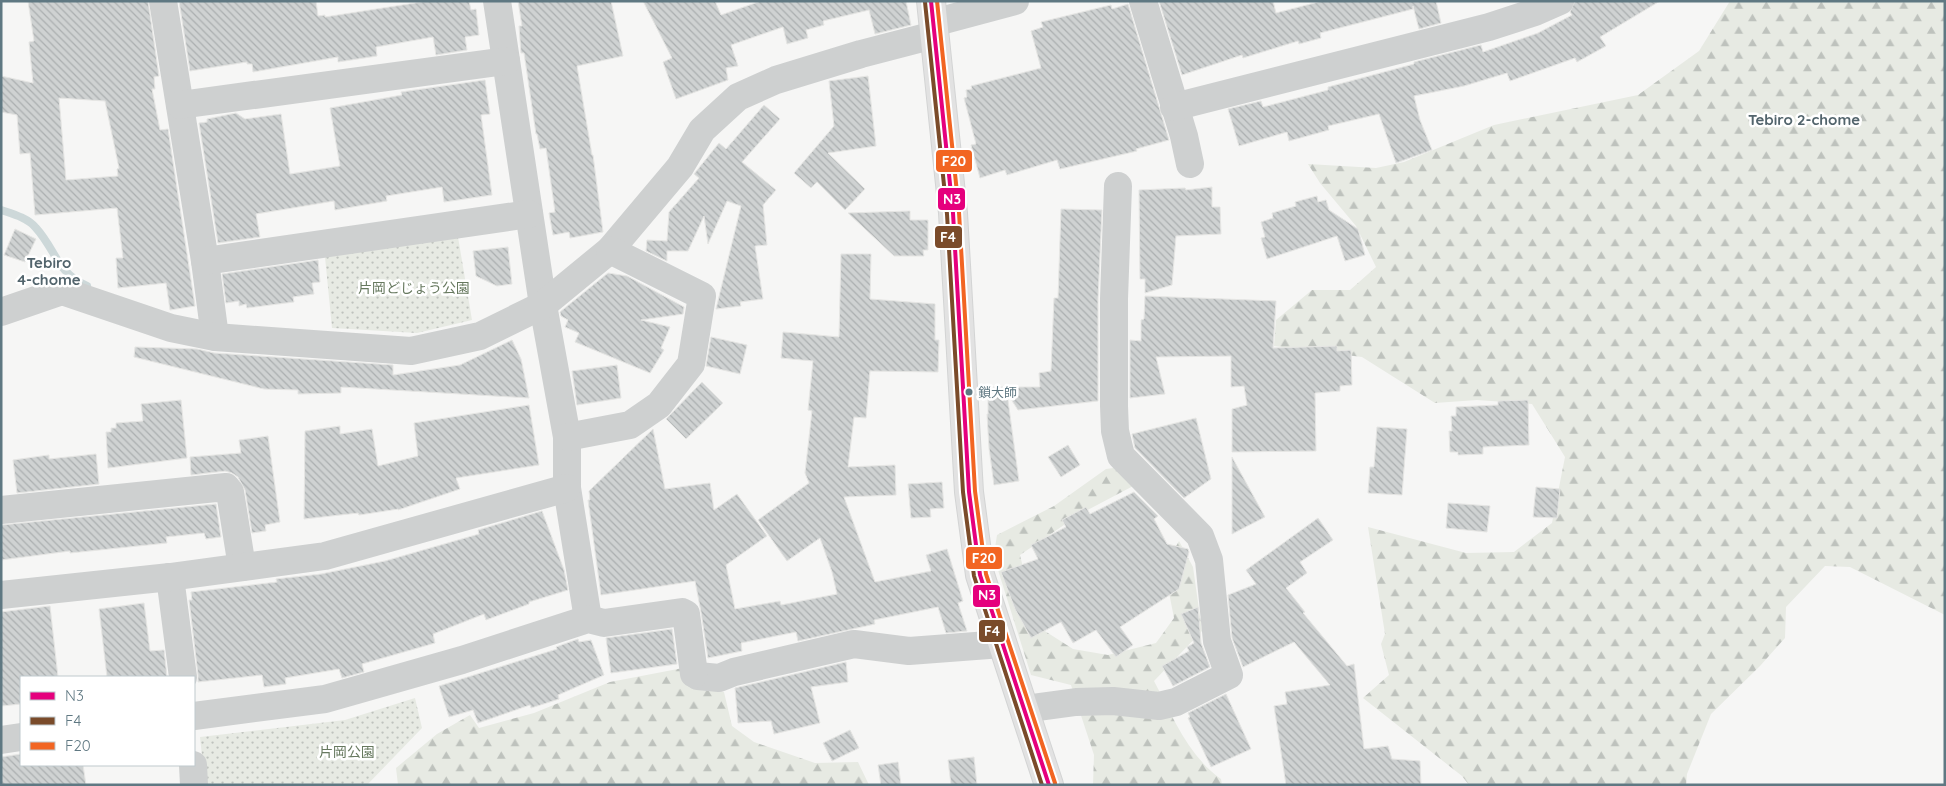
<svg xmlns="http://www.w3.org/2000/svg" width="1946" height="786" viewBox="0 0 1946 786" font-family="Quicksand,'Noto Sans JP',sans-serif">
	<style>
		.grass { fill: url(#grass-dots) }
		.forest { fill: url(#forest-firs) }
		.lines { fill: none; stroke-linecap: round; stroke-linejoin: round }
		.stream { stroke: #cdd8d9; stroke-width: 8 }
		.building { fill: url(#building-back-hatch); stroke: #e6e6e4; fill-rule: evenodd }
		.major-casing { stroke: #d3d4d4; stroke-width: 30 }
		.minor { stroke: #ced0d0; stroke-width: 28 }
		.major { stroke: #e2e2e2; stroke-width: 28 }
		.bus-1-casing { stroke: #fff; stroke-width: 8 }
		.bus-2-casing { stroke: #fff; stroke-width: 8 }
		.bus-3-casing { stroke: #fff; stroke-width: 8 }
		.bus-1 { stroke: #e5007d; stroke-width: 4 }
		.bus-2 { stroke: #7a4b2a; stroke-width: 4 }
		.bus-3 { stroke: #f26522; stroke-width: 4 }
		.bus-dot { fill: #5f7882; stroke: #fff; stroke-width: 2 }
		.labels { text-anchor: middle; stroke-width: 5; stroke-linejoin: round; paint-order: stroke }
		.bus-label { font-size: 13px; fill: #5f7882; stroke: #fff; text-anchor: start }
		.park-label { font-size: 14px; fill: #67795f; stroke: #fff }
		.neighbourhood-label { font-size: 15px; font-weight: bold; fill: #52646c; stroke: #fff }
		.line-badge { stroke: #fff; stroke-width: 2 }
		.badge-label { font-size: 14px; text-anchor: middle; font-weight: bold; fill: #fff }
	</style>
	<defs>
		<pattern id="grass-dots" width="8" height="8" patternUnits="userSpaceOnUse" patternTransform="scale(1.25)"><rect width="8" height="8" fill="#e7eae3"/><path d="M2 2h.1M6 6h.1" fill="none" stroke="#bec2bd" stroke-width="1.8" stroke-linecap="round"/></pattern>
		<pattern id="forest-firs" width="22" height="20" patternUnits="userSpaceOnUse" patternTransform="scale(1.25)"><rect width="22" height="20" fill="#e7eae3"/><path d="M5 1l3.5 6h-7zM16 11l3.5 6h-7z" fill="#bec2bd"/></pattern>
		<pattern id="building-back-hatch" width="6" height="6" patternUnits="userSpaceOnUse" patternTransform="scale(1.25)"><rect width="6" height="6" fill="#cfd2d2"/><path d="M-1 5l2 2M0 0l6 6M5-1l2 2" fill="none" stroke="#abafb0"/></pattern>
	</defs>
	<rect width="100%" height="100%" fill="#f6f6f5"/>
	<g class="grass">
		<polygon points="458,237 472,320 417,333 332,328 325,257"/>
		<polygon points="415,698 422,728 367,785 205,785 200,737 345,720"/>
	</g>
	<g class="forest">
		<polygon points="1730,1 1945,1 1945,615 1850,567 1825,566 1786,607 1785,638 1760,666 1711,714 1687,774 1686,785 1469,785 1462,776 1363,698 1389,675 1381,644 1385,634 1368,527 1466,553 1514,552 1552,523 1565,457 1532,404 1477,400 1435,403 1362,357 1274,346 1276,320 1312,290 1350,290 1376,267 1356,226 1320,183 1308,164 1376,168 1404,162 1494,125 1638,95 1699,51"/>
		<path d="M1121 467 1137 484 1080 514 1020 555 1037 626 1073 649 1108 655 1156 643 1174 618 1164 567 1179 541 1193 567 1202 631 1154 681C1172 715 1188 756 1221 779L1222 785H1093L1094 755 1071 685 1031 675 998 570 995 548 997 535 1054 506 1106 469Z"/>
		<polygon points="683,668 711,690 724,692 732,726 754,742 815,763 858,762 869,785 398,785 396,768 437,734 470,715 479,728 534,713 610,682"/>
	</g>
	<g class="lines">
		<path class="stream" d="M1 210C13 214 28 218 36 228 56 250 56 272 87 286"/>
	</g>
	<g class="building">
		<path d="M28 1H148L159 76 154 77 155 89H152L160 130 168 129 195 306 170 310 166 283 118 288 116 258H123L117 208 35 215 30 153 20 154 17 115 1 112V76L33 83 29 42 34 41ZM59 98 105 101 119 168 117 169 118 176 66 180Z"/>
		<polygon points="179,1 316,1 318,16 325,15 325,17 428,1 469,1 471,10 476,9 479,35 465,37 467,50 436,55 433,37 376,47 377,56 338,62 338,57 253,72 252,64 247,64 247,62 190,71"/>
		<polygon points="518,1 611,1 623,56 577,66 592,155 593,155 603,232 570,238 569,232 553,235 549,213 555,212 546,148 540,149 537,134 536,134 524,53 521,53 519,26 522,26"/>
		<polygon points="643,1 715,1 721,15 761,1 906,1 911,25 875,34 869,10 823,21 824,25 806,30 808,38 787,44 783,27 731,45 738,66 726,68 728,80 676,99 663,62 672,58"/>
		<polygon points="1159,1 1273,1 1276,13 1322,1 1436,1 1441,23 1419,29 1413,6 1413,9 1320,33 1321,38 1299,44 1298,41 1243,58 1242,55 1182,75"/>
		<polygon points="1575,1 1660,1 1600,37 1606,46 1577,62 1575,58 1510,81 1507,73 1464,86 1414,96 1420,120 1432,150 1407,159 1396,163 1379,114 1328,126 1329,130 1289,141 1287,132 1239,146 1228,109 1261,101 1263,107 1328,90 1328,87 1414,64 1414,62 1481,45 1483,52 1538,33 1572,15 1570,12"/>
		<polygon points="1128,4 1169,140 1136,149 1137,151 1060,169 1057,160 1007,175 1005,170 980,178 971,145 976,144 964,98 967,97 966,90 972,89 971,86 1041,68 1031,31 1043,27 1041,22 1111,5 1112,9"/>
		<polygon points="868,76 876,146 828,153 865,189 845,210 817,182 811,188 794,173 834,126 829,81"/>
		<polygon points="485,80 490,114 481,115 492,195 444,202 442,187 386,196 387,201 335,210 334,201 256,214 260,237 218,243 199,123 207,122 207,119 236,113 245,119 281,114 290,174 340,166 330,108 402,95 401,92"/>
		<polygon points="764,105 780,119 742,162 776,190 763,205 767,245 755,246 763,299 740,302 741,306 716,309 741,206 727,201 708,244 704,216 688,251 667,251 667,261 646,251 647,240 667,241 669,212 699,178 694,174 719,143 726,149"/>
		<polygon points="1212,187 1212,207 1220,207 1221,234 1176,236 1172,285 1145,293 1145,279 1140,279 1139,190 1185,188 1186,190"/>
		<polygon points="1317,196 1318,202 1326,200 1329,210 1358,229 1365,255 1345,261 1337,236 1267,259 1261,238 1265,237 1261,222 1273,218 1272,213 1296,206 1295,202"/>
		<polygon points="1061,209 1102,210 1098,299 1098,401 1018,410 1007,393 1019,481 994,485 989,448 987,414 988,414 988,387 1040,387 1039,373 1051,371 1054,298 1058,298"/>
		<polygon points="910,211 910,220 928,220 928,250 923,250 924,256 894,256 848,213"/>
		<polygon points="15,229 36,239 25,262 4,255"/>
		<polygon points="508,247 512,284 497,286 476,276 473,251"/>
		<polygon points="841,254 871,254 870,299 935,304 935,340 939,340 938,372 870,371 866,418 854,417 848,467 895,465 896,495 844,497 875,582 931,571 926,555 947,549 963,601 958,603 967,631 946,633 938,607 874,620 875,624 798,641 796,632 741,643 742,651 708,658 701,612 695,581 601,595 588,500 590,500 589,491 653,429 665,489 710,483 714,510 737,494 767,536 726,565 735,609 780,601 781,605 837,594 832,572 820,538 787,561 758,520 809,483 805,473 812,411 808,410 813,361 781,358 783,332 839,337"/>
		<polygon points="318,260 320,282 312,283 314,294 293,297 294,302 247,308 246,304 239,306 239,301 226,303 222,274"/>
		<polygon points="608,273 627,276 684,307 683,314 641,320 670,327 661,348 664,350 650,373 575,342 579,333 565,327 568,320 561,316 560,312"/>
		<polygon points="1145,296 1276,301 1273,348 1337,346 1337,351 1351,350 1352,385 1340,386 1340,391 1315,393 1316,451 1232,452 1232,409 1247,405 1244,386 1231,387 1231,356 1156,357 1165,394 1130,398 1130,340 1141,341 1141,320 1144,319"/>
		<polygon points="711,337 747,345 740,374 706,366"/>
		<polygon points="512,340 521,359 529,398 341,387 341,393 298,394 298,390 264,389 134,357 135,347 197,349 214,353 393,365 393,375 460,365"/>
		<polygon points="617,365 621,398 577,405 572,371"/>
		<polygon points="702,382 723,403 686,439 666,419"/>
		<polygon points="181,400 187,458 108,468 106,432 111,432 111,428 116,428 116,423 143,421 141,404"/>
		<polygon points="1528,400 1529,445 1483,447 1483,454 1458,455 1458,452 1450,452 1449,431 1452,431 1451,416 1456,416 1456,407 1498,405 1498,401"/>
		<polygon points="529,405 539,465 456,478 460,489 398,510 398,509 359,515 358,513 304,519 305,431 340,426 340,434 372,429 378,466 418,456 414,423"/>
		<polygon points="1196,418 1211,479 1184,498 1135,448 1132,434"/>
		<polygon points="1377,427 1407,429 1402,495 1368,493 1370,467 1374,467"/>
		<polygon points="268,436 280,522 265,525 266,531 252,533 245,490 238,477 232,473 225,471 191,475 190,457 241,453 239,440"/>
		<polygon points="1068,445 1080,465 1061,477 1048,457"/>
		<polygon points="96,454 99,484 17,493 13,460 49,455 49,459"/>
		<polygon points="1232,457 1265,517 1232,534"/>
		<polygon points="942,482 944,508 930,509 931,517 911,518 908,484"/>
		<polygon points="1536,487 1560,489 1557,518 1533,517"/>
		<polygon points="1134,492 1158,516 1154,519 1167,544 1188,549 1189,552 1179,589 1120,627 1133,645 1116,657 1096,630 1073,643 1061,622 1031,638 1015,609 1001,572 1038,559 1031,545 1066,527 1062,520 1086,507 1090,514"/>
		<polygon points="1448,503 1490,506 1487,532 1446,528"/>
		<polygon points="216,504 221,537 206,539 204,533 166,537 167,543 70,553 70,551 1,560 1,525"/>
		<polygon points="542,511 564,570 568,590 529,602 529,604 486,620 484,614 433,634 435,643 362,664 364,672 342,678 339,669 285,678 286,684 264,687 262,675 198,682 198,675 189,600 192,600 191,592 277,582 276,579 321,574 385,561 479,534 478,530"/>
		<polygon points="1318,518 1333,540 1300,562 1307,573 1286,588 1305,612 1303,613 1347,666 1354,664 1364,749 1388,746 1392,759 1420,761 1421,785 1286,785 1274,706 1287,704 1285,692 1330,685 1294,642 1243,667 1232,638 1228,595 1256,584 1246,570"/>
		<polygon points="144,603 150,651 164,650 167,677 107,677 99,609"/>
		<polygon points="50,606 58,677 21,677 21,704 1,706 1,612"/>
		<polygon points="1198,607 1201,643 1210,667 1173,686 1162,666 1189,651 1187,647 1194,643 1181,614"/>
		<polygon points="672,629 677,664 611,673 606,638"/>
		<polygon points="578,639 579,642 591,640 604,675 558,695 559,699 531,708 530,705 478,723 473,710 449,717 439,686 557,649 556,647"/>
		<polygon points="846,662 848,682 811,687 820,723 774,734 771,721 738,723 735,688"/>
		<polygon points="1226,694 1251,749 1211,767 1188,718 1190,717 1188,713"/>
		<polygon points="850,730 859,748 832,761 823,743"/>
		<polygon points="21,754 21,765 83,765 86,785 1,785 1,757"/>
		<polygon points="974,757 977,785 951,785 948,760"/>
		<polygon points="898,762 901,785 881,785 878,765"/>
	</g>
	<g class="lines">
		<defs>
			<polyline id="major" points="931,1 953,213 969,492 980,575 1049,785"/>
		</defs>
		<use href="#major" class="major-casing"/>
		<g class="minor">
			<polyline points="163,1 205,261 215,337"/>
			<polyline points="497,1 543,305 567,437 567,488 588,619"/>
			<polyline points="1143,1 1184,136 1190,164"/>
			<polyline points="933,23 1015,1"/>
			<polyline points="180,105 506,61"/>
			<polyline points="1174,107 1489,27 1535,12 1560,1"/>
			<polyline points="205,261 529,214"/>
			<polyline points="1,312 62,291 171,328 215,337 411,351 480,336 543,305 610,250 680,167 702,130 738,97 776,80 861,54 934,35"/>
			<polyline points="567,437 630,425 659,405 691,364 702,296 610,250"/>
			<polyline points="1,510 226,487 230,492 242,567"/>
			<polyline points="170,577 183,677"/>
			<polyline points="1,595 170,577 325,556 567,488"/>
			<polyline points="698,676 719,678 734,672 854,644 909,651 1002,644"/>
			<polyline points="1024,709 1076,702 1113,701 1159,706 1176,702 1229,675 1217,641 1209,560 1200,536 1121,456 1115,431 1114,406 1114,299 1118,186"/>
			<polyline points="194,716 325,699 462,660 588,619 604,623 682,612 686,614 694,674"/>
			<polyline points="1,740 21,737"/>
			<polyline points="193,765 194,785"/>
		</g>
		<use href="#major" class="major"/>
		<defs>
			<polyline id="bus-1" points="931,1 953,213 969,492 980,575 1049,785"/>
			<polyline id="bus-2" points="925,2 947,214 963,492 974,576 1042,785"/>
			<polyline id="bus-3" points="937,1 959,212 975,491 986,574 1055,783"/>
		</defs>
		<use href="#bus-1" class="bus-1-casing"/>
		<use href="#bus-2" class="bus-2-casing"/>
		<use href="#bus-3" class="bus-3-casing"/>
		<use href="#bus-1" class="bus-1"/>
		<use href="#bus-2" class="bus-2"/>
		<use href="#bus-3" class="bus-3"/>
	</g>
	<circle class="bus-dot" cx="969" cy="392" r="4.5"/>
	<g class="labels">
		<g class="bus-label">
			<text x="978" y="397">鎖大師</text>
		</g>
		<g class="park-label">
			<text x="414" y="293">片岡どじょう公園</text>
			<text x="347" y="757">片岡公園</text>
		</g>
		<g class="neighbourhood-label">
			<text x="1804" y="125">Tebiro 2-chome</text>
			<text x="49" y="268">Tebiro<tspan x="49" dy="17">4-chome</tspan></text>
		</g>
	</g>
	<g class="line-badge">
		<rect x="935" y="149" width="38" height="24" rx="5" fill="#f26522"/>
		<rect x="937" y="187" width="29" height="24" rx="5" fill="#e5007d"/>
		<rect x="934" y="225" width="29" height="24" rx="5" fill="#7a4b2a"/>
		<rect x="965" y="546" width="38" height="24" rx="5" fill="#f26522"/>
		<rect x="972" y="584" width="29" height="24" rx="5" fill="#e5007d"/>
		<rect x="978" y="619" width="28" height="24" rx="5" fill="#7a4b2a"/>
	</g>
	<g class="badge-label">
		<text x="954" y="166">F20</text>
		<text x="952" y="204">N3</text>
		<text x="948" y="242">F4</text>
		<text x="984" y="563">F20</text>
		<text x="987" y="600">N3</text>
		<text x="992" y="636">F4</text>
	</g>
	<rect width="1946" height="786" fill="none" stroke="#5f7882" stroke-width="5"/>
	<rect x="20" y="676" width="175" height="90" fill="#ffffff" stroke="#bfc9cd"/>
	<rect x="30" y="692" width="25" height="8" fill="#e5007d" stroke="#bfc9cd"/>
	<text x="65" y="701" font-size="15" fill="#5f7882">N3</text>
	<rect x="30" y="717" width="25" height="8" fill="#7a4b2a" stroke="#bfc9cd"/>
	<text x="65" y="726" font-size="15" fill="#5f7882">F4</text>
	<rect x="30" y="742" width="25" height="8" fill="#f26522" stroke="#bfc9cd"/>
	<text x="65" y="751" font-size="15" fill="#5f7882">F20</text>
</svg>
